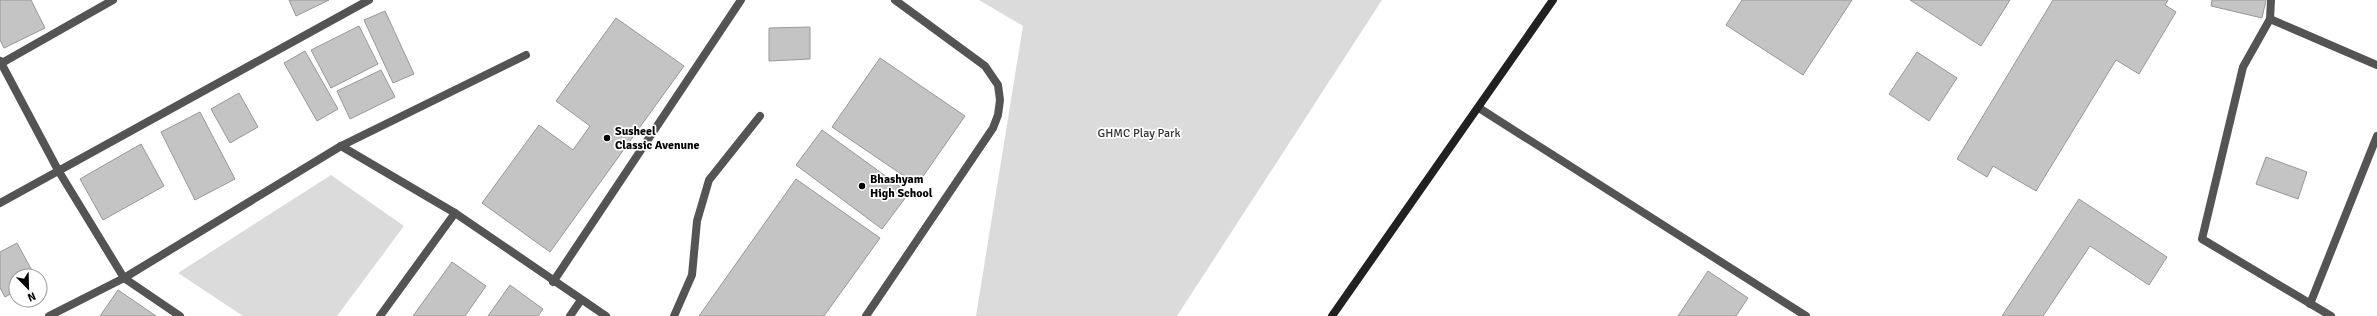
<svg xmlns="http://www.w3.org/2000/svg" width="2377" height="316" viewBox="0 0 2377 316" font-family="Signika,sans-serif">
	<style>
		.green { fill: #dbdbdb }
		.building { fill: #c4c4c4; stroke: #989898 }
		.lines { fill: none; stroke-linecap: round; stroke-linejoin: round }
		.lane { stroke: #545454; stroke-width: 8 }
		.street { stroke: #545454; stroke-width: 8 }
		.secondary { stroke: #212121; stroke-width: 8 }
		.poi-dot { fill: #000; stroke: #fff; stroke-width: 1.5 }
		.labels { text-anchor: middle; stroke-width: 3.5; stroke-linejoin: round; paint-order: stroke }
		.poi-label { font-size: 12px; font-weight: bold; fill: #000; stroke: #fff; text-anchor: start }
		.park-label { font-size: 12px; fill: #323232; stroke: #fff }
	</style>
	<rect width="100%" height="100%" fill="#fff"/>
	<g class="green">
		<polygon points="979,0 1382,0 1177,316 976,316 1023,26"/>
		<polygon points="331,175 404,226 337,316 243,316 178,273"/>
	</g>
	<g class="building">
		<polygon points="0,0 31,0 45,28 4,48 0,40"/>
		<polygon points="289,0 329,0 296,16"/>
		<polygon points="1742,0 1852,0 1803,75 1726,25"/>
		<polygon points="1910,0 2010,0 1981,46"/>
		<polygon points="2053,0 2168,0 2165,5 2176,12 2139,74 2116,60 2036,191 1993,166 1987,177 1957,159"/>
		<polygon points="2212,0 2266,0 2262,18 2211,6"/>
		<polygon points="385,11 414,74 393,83 364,20"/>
		<polygon points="616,18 684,66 550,252 482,203 539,125 573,150 590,126 556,101"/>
		<polygon points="359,26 378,64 331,88 311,50"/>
		<polygon points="810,27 810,59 769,61 769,28"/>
		<polygon points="305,51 338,109 317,121 284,63"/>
		<polygon points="1917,52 1957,78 1929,121 1889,94"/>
		<polygon points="880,58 965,116 917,185 832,127"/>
		<polygon points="381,70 395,97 350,119 337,91"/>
		<polygon points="239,93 258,127 230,143 211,109"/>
		<polygon points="200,112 235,179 195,200 161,132"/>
		<polygon points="822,130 909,193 882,229 796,165"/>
		<polygon points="141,144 164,186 103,220 80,179"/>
		<polygon points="2266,157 2307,172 2298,199 2256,184"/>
		<polygon points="796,179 880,238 824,316 699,316"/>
		<polygon points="2079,199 2167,257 2149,285 2090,246 2043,316 2002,316"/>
		<polygon points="17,243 35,276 16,276 16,291 5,297 0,288 0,252"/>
		<polygon points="452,262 486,286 465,316 413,316"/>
		<polygon points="1708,271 1748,298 1736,316 1678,316"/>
		<polygon points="510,285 543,309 538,316 488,316"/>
		<polygon points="118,290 156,316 100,316"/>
	</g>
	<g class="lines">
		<polyline class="lane" points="674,316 692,275 697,221 709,180 760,116"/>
		<g class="street">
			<polyline points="2271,0 2270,19 2243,67 2202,239 2331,316"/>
			<polyline points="2270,19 2377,65"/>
			<polyline points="0,61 58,170 124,278 180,316"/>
			<polyline points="0,64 113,0"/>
			<polyline points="1479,108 1806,316"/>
			<polyline points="341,146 455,213 606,316"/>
			<polyline points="0,203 369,0"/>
			<polyline points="553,282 741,0"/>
			<polyline points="2310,304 2377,136"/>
			<polyline points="49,316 124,278 341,146 526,55"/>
			<polyline points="380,316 455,213"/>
			<polyline points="570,316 581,300"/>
			<polyline points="866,316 993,128 998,115 1000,100 998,85 985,66 895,0"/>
		</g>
		<polyline class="secondary" points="1332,316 1553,0"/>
	</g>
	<g class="poi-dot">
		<circle cx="607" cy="138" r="4"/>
		<circle cx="862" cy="186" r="4"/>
	</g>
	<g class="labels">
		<g class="poi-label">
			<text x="615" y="135">Susheel<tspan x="615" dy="14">Classic Avenune</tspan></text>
			<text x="870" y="183">Bhashyam<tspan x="870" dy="14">High School</tspan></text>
		</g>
		<g class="park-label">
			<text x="1139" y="137">GHMC Play Park</text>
		</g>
	</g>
	<g transform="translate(28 288) rotate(157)"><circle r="19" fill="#ffffff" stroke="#999999"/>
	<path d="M0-3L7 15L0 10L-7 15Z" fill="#000000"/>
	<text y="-6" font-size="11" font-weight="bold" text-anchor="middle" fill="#000000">N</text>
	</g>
</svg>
